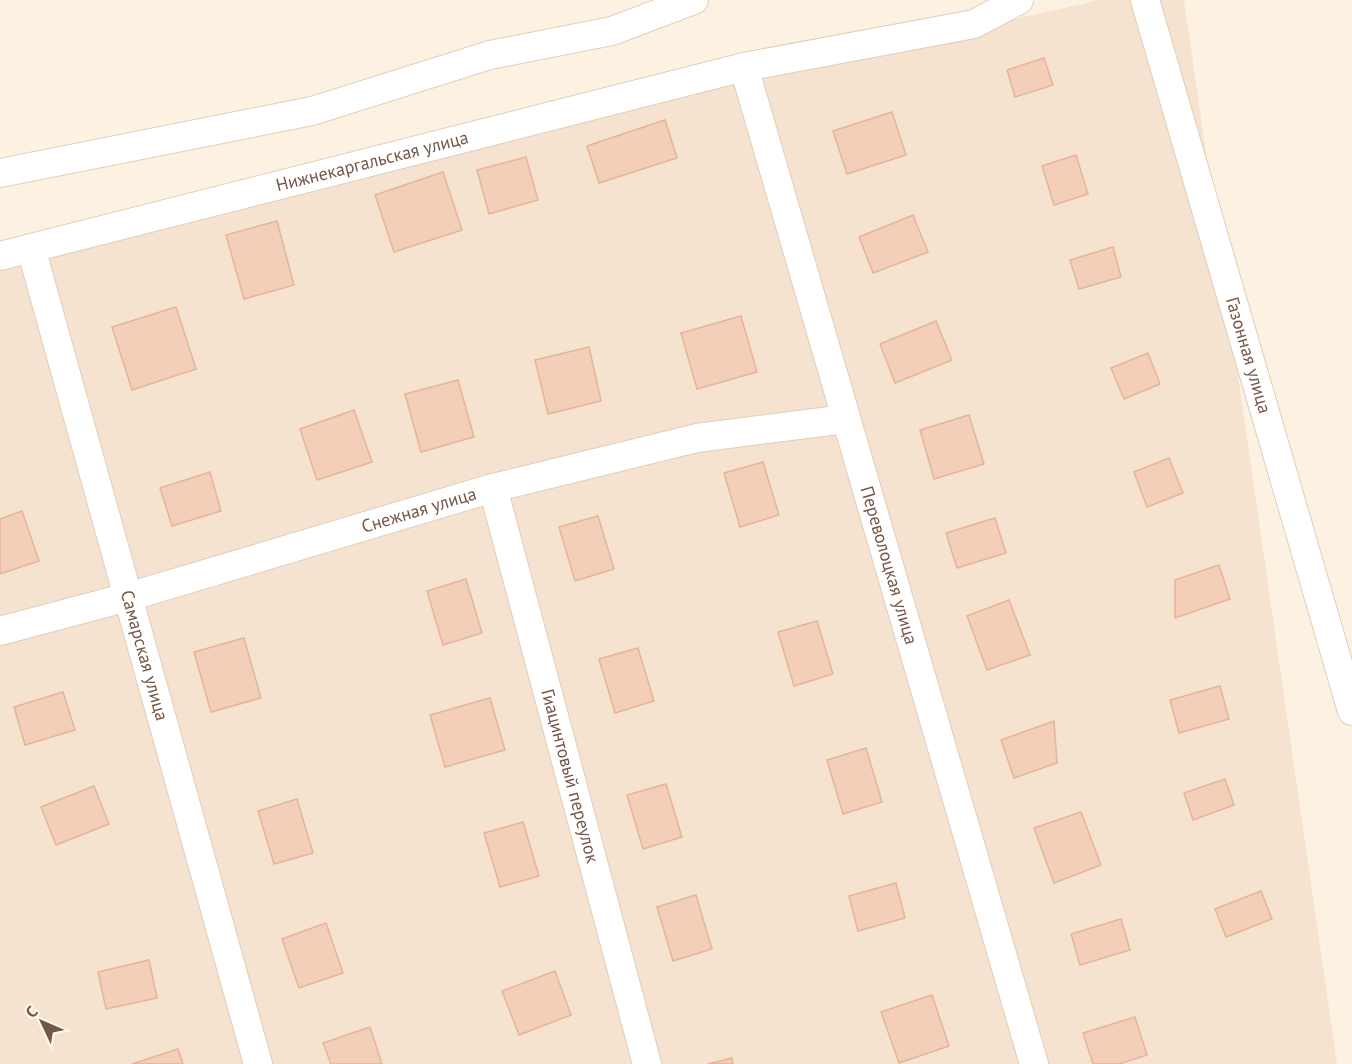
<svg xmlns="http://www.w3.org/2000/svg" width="1352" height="1064" viewBox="0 0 1352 1064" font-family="'PT Sans',sans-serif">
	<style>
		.residential { fill: #f5e3cf }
		.building { fill: #f3ceb8; stroke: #e6b498; stroke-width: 1.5 }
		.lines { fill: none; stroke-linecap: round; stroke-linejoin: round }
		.minor-casing { stroke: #e1cdbd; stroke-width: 30 }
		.minor { stroke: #fff; stroke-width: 28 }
		.labels { text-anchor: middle; stroke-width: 6; stroke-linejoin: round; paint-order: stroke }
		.street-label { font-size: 18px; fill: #755747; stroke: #fff6e8 }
	</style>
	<rect width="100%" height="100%" fill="#fdf2e1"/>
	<polygon class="residential" points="1100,0 1184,0 1337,1064 0,1064 0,246"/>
	<g class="building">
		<polygon points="1044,58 1053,85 1015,97 1007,70"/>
		<polygon points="892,112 906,155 847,174 833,131"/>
		<polygon points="665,120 677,158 599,183 587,146"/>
		<polygon points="1076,155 1088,194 1054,205 1042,166"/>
		<polygon points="526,157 538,200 489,214 477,170"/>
		<polygon points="443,172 462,230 394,252 375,195"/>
		<polygon points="913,215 928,252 873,273 859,237"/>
		<polygon points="277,221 294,285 244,299 226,235"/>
		<polygon points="1113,247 1121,277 1079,289 1070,260"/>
		<polygon points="176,307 196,369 132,390 112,327"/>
		<polygon points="741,316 757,372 697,389 681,333"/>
		<polygon points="936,321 952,360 895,383 880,344"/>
		<polygon points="589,347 601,401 548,414 535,360"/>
		<polygon points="1148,353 1160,384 1124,399 1111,368"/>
		<polygon points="458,380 474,437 421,452 405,394"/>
		<polygon points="354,410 372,462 317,480 300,429"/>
		<polygon points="969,415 984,464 934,479 920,430"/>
		<polygon points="1169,458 1183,493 1147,507 1134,472"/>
		<polygon points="763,462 779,515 740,527 724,473"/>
		<polygon points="210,472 221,511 172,526 160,488"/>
		<polygon points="22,511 39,561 0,574 0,519"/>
		<polygon points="598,516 614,569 575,581 559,527"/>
		<polygon points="995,518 1006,553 957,568 946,533"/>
		<polygon points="1219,565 1230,599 1175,618 1175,580"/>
		<polygon points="466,579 482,633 443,645 427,591"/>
		<polygon points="1009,600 1030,655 987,670 967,616"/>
		<polygon points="817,621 833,674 794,686 778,632"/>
		<polygon points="244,638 261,698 211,712 194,652"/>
		<polygon points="638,648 654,701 615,713 599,659"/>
		<polygon points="1220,686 1229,719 1179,733 1170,700"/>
		<polygon points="63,692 75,730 25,745 14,707"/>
		<polygon points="490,698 505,750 445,767 430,715"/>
		<polygon points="1054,721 1057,763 1014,778 1001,740"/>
		<polygon points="866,748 882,802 843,814 827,760"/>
		<polygon points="1225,779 1234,805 1193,820 1184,793"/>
		<polygon points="666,784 682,837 643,849 627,795"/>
		<polygon points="94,786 109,824 56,845 41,807"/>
		<polygon points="297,799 313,853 274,864 258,811"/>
		<polygon points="1081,812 1101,865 1054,883 1034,828"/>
		<polygon points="523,822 539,876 500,887 484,833"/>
		<polygon points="896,883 905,918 858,931 849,896"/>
		<polygon points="1261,891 1272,919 1226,937 1215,909"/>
		<polygon points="696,895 712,949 673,961 657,907"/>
		<polygon points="1121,919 1130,950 1080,965 1071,934"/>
		<polygon points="326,923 343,973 299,988 282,939"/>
		<polygon points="149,960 157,998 106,1009 98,972"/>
		<polygon points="555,971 571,1015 519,1035 502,991"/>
		<polygon points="932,995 949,1046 899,1063 881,1012"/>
		<polygon points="1135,1017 1147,1055 1119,1064 1093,1064 1083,1033"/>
		<polygon points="370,1027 382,1064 331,1064 323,1043"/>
		<polygon points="178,1049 183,1064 132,1064"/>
		<polygon points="732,1058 733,1064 708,1064"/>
	</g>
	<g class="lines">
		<defs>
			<g id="minor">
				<path id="s1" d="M1145 0 1352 711"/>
				<path id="s2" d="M744 67 1034 1064"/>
				<polyline points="0,173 312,111 490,55 612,31 694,0"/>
				<path id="s3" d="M31 248 258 1064"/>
				<path id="s4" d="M0 256 744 67 974 24 1019 0"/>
				<path id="s5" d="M493 488 647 1064"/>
				<path id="s6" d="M0 631 128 597 493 488 697 438 846 419"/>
			</g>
		</defs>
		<use href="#minor" class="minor-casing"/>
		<use href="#minor" class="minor"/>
	</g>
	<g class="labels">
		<g class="street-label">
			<text dy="6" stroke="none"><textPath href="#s4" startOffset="384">Нижнекаргальская улица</textPath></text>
			<text dy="6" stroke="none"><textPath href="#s1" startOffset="370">Газонная улица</textPath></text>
			<text dy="6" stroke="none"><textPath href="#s6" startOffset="436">Снежная улица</textPath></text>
			<text dy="6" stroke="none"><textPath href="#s2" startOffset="519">Переволоцкая улица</textPath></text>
			<text dy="6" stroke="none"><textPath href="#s3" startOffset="423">Самарская улица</textPath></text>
			<text dy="6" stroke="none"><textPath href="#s5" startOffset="298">Гиацинтовый переулок</textPath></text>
		</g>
	</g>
	<g transform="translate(42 1022) rotate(314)" stroke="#fff6e8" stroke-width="4.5" paint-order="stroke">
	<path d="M0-4.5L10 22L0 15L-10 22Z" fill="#755747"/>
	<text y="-9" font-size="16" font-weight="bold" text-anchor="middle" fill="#755747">С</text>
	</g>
</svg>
